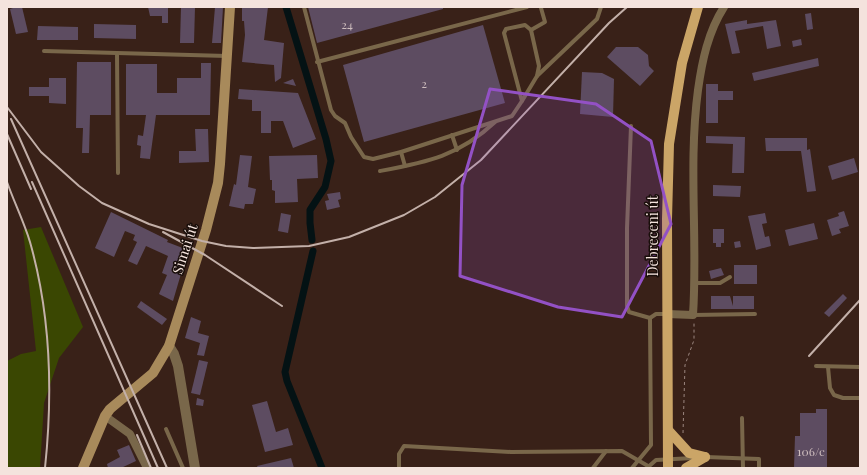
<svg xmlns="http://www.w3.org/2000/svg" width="867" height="475" viewBox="0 0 867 475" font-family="'Playfair Display',serif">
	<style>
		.green { fill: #3a4702 }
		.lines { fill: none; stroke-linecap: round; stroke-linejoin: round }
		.canal { stroke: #041214; stroke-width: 7 }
		.building { fill: #5d4c61 }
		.path { stroke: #9a857e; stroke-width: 1; stroke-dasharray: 3 3; stroke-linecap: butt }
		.service { stroke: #79674a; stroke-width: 4 }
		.minor { stroke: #79674a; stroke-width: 8 }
		.tertiary { stroke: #79674a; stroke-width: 10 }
		.secondary { stroke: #a88a5b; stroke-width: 10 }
		.primary { stroke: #cba567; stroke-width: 10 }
		.rail { stroke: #c3b0a9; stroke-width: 2 }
		.marked { fill: #9351c5; fill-opacity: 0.2; stroke: #9351c5; stroke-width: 3; stroke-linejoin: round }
		.labels { text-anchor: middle; stroke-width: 3; stroke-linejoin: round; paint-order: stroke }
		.number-label { font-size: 12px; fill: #cebdbe }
		.street-label { font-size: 14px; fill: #f4e3dd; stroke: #190e0a }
	</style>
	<rect width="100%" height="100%" fill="#392118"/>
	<polygon class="green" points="41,227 83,327 59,358 44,403 40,468 7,468 7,361 21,354 36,351 23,230"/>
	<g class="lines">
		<g class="canal">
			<polyline points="286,7 326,139 331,161 325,187 310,210 310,223 312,240"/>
			<polyline points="313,251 285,372 287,381 322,468"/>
		</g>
	</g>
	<g class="building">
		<polygon points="16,7 22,7 28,32 16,34 10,9"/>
		<polygon points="148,7 168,7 168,23 162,23 162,16 150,16"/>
		<polygon points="181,7 195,7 194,43 180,43"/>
		<polygon points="215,7 223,7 221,43 212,43"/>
		<polygon points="242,7 268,7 264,40 284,43 281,78 275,82 274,65 242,62 245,35 244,21 242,21"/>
		<polygon points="308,7 443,7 443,9 317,43"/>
		<polygon points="811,13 813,29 807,30 805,14"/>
		<polygon points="747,20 747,24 776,20 781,46 767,49 763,26 735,31 740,53 732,54 725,24"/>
		<polygon points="94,24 136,25 136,39 94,38"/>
		<polygon points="483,25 505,103 364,142 343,65"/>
		<polygon points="38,26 78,27 78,40 37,40"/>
		<polygon points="801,39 802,45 793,47 792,41"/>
		<polygon points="616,47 638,47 648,55 649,66 654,71 640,86 607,57"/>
		<polygon points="818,58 819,66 754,81 752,73"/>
		<polygon points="77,62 111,62 111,115 90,115 89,153 82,153 83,128 76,128"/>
		<polygon points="201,63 211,63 210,115 156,115 150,159 140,158 141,146 137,145 138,135 143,136 146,115 126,115 126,64 157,64 157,93 177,93 177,78 201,78"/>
		<polygon points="582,72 602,73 614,79 613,117 580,114"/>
		<polygon points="49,78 66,78 66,104 49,103 49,96 29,96 29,87 49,87"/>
		<polygon points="293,79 296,86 283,83"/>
		<polygon points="706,84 718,84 718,91 733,91 733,100 718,100 718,123 706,123"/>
		<polygon points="239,89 298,93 316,139 293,148 283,121 271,121 271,133 261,133 261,111 252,111 252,100 238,99"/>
		<polygon points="195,129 208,129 209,162 179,163 179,151 196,151"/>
		<polygon points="706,136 745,137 744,173 732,173 733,144 706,143"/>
		<polygon points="765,138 807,138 807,150 810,149 816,191 807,192 801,151 766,151"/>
		<polygon points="240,155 252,156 248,187 256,189 253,204 245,204 244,209 229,206 234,184 236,185"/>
		<polygon points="317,155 318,178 297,179 298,202 275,203 275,191 272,190 272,180 270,180 269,156"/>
		<polygon points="854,158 858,172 832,180 828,166"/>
		<polygon points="713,185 741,186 740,197 713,196"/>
		<polygon points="340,192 341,199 338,200 340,207 327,210 325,201 329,200 327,194"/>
		<polygon points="844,211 849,226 839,229 841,233 832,236 827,220 839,216 838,213"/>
		<polygon points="111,212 168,240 167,242 188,250 173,301 159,294 167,275 162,273 168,256 146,246 137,265 128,261 137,242 133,240 135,235 125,231 114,257 95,248"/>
		<polygon points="281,213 291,215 288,233 278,231"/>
		<polygon points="765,213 767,223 762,224 765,237 769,236 771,246 756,250 748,216"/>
		<polygon points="814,223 818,239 789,246 785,230"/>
		<polygon points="713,229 724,229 724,243 721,243 721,247 716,247 716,243 713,243"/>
		<polygon points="740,241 741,247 735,248 734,242"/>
		<rect x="734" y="265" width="23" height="19"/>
		<polygon points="721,268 724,275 711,279 709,271"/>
		<polygon points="843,294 847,298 829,317 824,313"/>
		<polygon points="711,296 730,296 733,306 733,296 754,296 754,309 711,309"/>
		<polygon points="141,301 167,319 162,325 137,307"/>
		<polygon points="191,317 201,321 198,333 209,336 204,356 197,355 200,343 185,338"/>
		<polygon points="199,360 208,362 200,395 191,393"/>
		<polygon points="197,398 204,400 203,406 196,405"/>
		<polygon points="267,401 276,432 288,428 293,445 265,452 252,405"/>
		<polygon points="816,409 827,409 827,468 794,468 795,436 800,436 800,413 816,413"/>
		<polygon points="129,445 136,461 121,468 108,468 107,464 120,457 117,450"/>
		<polygon points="291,458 294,468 258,468 257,466"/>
	</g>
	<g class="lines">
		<polyline class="path" points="683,433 685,365 694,340 694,323"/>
		<g class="service">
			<polyline points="304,7 331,110 335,116 345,123 351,137 364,157 373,159 401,152 512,116 522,101 504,33 506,29 525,25 531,30 539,66 537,76"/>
			<polyline points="531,30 545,22 541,8"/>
			<polyline points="44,51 227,56"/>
			<polyline points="117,53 118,173"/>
			<polyline points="317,62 527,7"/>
			<polyline points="522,101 537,76 597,19 601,7"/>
			<polyline points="631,126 627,228 627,306 629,312 650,318"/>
			<polyline points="452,135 457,150"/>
			<polyline points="401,152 405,166"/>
			<path d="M380 171C427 162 459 156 495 122"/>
			<polyline points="695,283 720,283 730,277"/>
			<polyline points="693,315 755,314"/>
			<polyline points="816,366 860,367"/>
			<polyline points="828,367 830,388 834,395 843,398 860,398"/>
			<polyline points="742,418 743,468"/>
			<polyline points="166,429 183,468"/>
			<polyline points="706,457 759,459 759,468"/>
			<polyline points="399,468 399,454 404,446 511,452 622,451 648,466"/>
			<polyline points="593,468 606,451"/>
			<polyline points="632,468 651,445 650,318 656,314 667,314"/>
			<polyline points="647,468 656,460 693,458"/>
		</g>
		<g class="minor">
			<path d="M667 314 693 315C698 240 688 165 698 90 702 61 708 32 724 7"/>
			<polyline points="105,416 130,434 147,468"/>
		</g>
		<polyline class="tertiary" points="169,346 174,354 178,366 195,468"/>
		<polyline class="secondary" points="83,468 105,416 110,409 153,373 169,346 206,230 218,183 220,164 230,7"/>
		<g class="primary">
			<polyline points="668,430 689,453 705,457"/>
			<polyline points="668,468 667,219 669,144 682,63 698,7"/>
			<polyline points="686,468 705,457"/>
		</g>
		<g class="rail">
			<polyline points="7,107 41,152 79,186 102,203 149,224 202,241 226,246 253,248 309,246 349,237 404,215 435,197 481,160 609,23 627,7"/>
			<polyline points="11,119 167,468"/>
			<polyline points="7,134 31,189"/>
			<path d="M7 182C14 202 24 222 30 242 51 316 53 392 45 468"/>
			<polyline points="32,182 158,468"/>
			<polyline points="163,232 205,255 282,306"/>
			<polyline points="809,356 860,300"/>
			<polyline points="137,435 151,468"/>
		</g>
	</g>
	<path class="marked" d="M490 89 596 104 651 141 671 224 622 317 558 307 460 276 462 185Z"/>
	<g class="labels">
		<g class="number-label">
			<text x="347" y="29">24</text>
			<text x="424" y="88">2</text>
			<text x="811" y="456">106/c</text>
		</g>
		<g class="street-label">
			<text transform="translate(653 236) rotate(-90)" y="5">Debreceni út</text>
			<text transform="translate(185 249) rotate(-72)" y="5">Simai út</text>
		</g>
	</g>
	<rect width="867" height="475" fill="none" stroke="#f4e3dd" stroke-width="16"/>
</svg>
